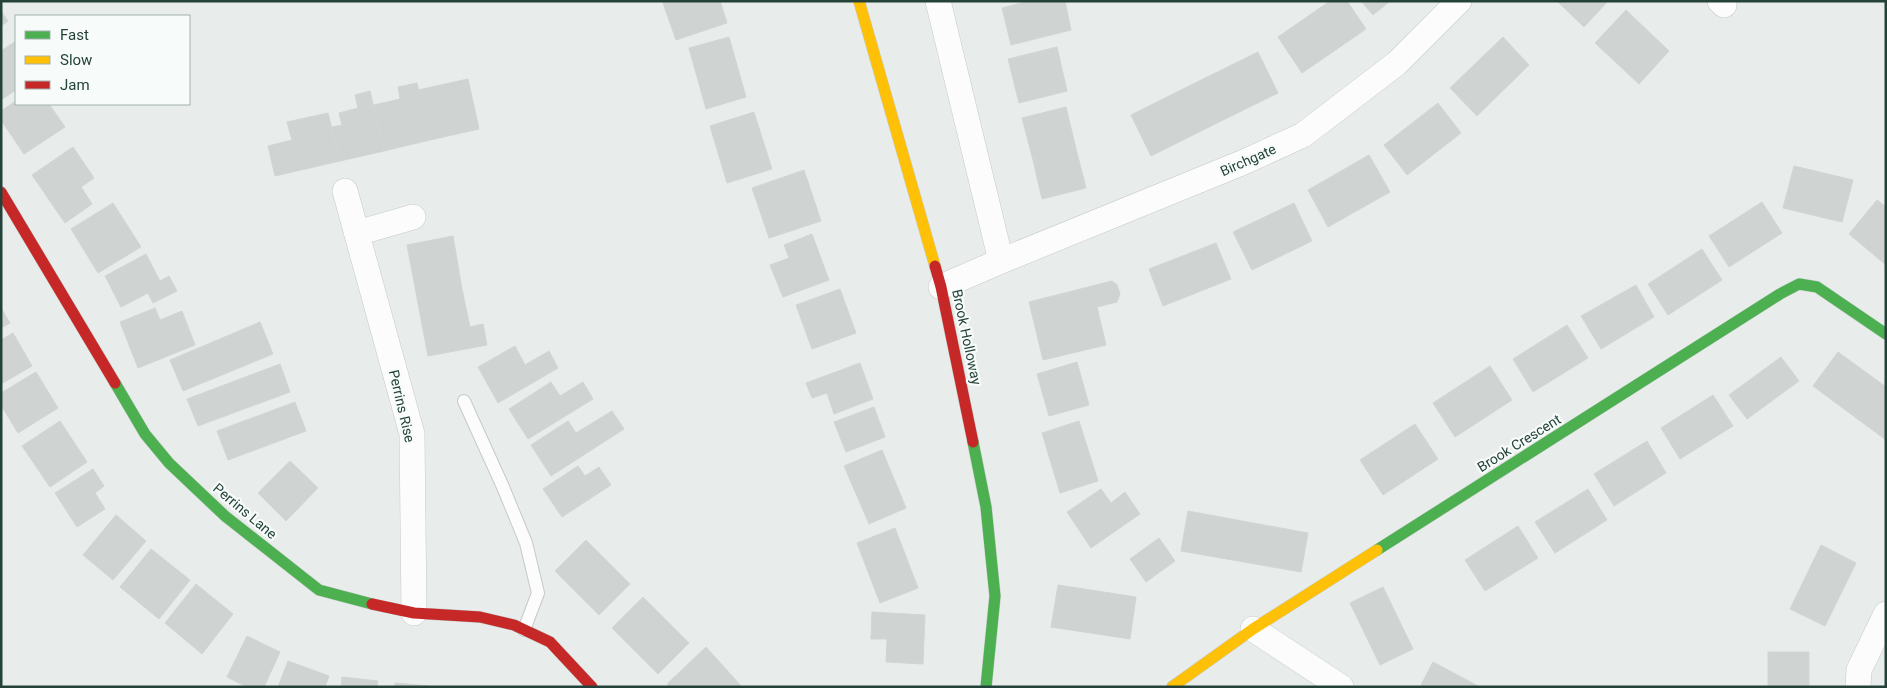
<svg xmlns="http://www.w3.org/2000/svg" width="1887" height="688" viewBox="0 0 1887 688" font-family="Roboto,sans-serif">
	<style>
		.building { fill: #cfd4d2; stroke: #d1d6d4 }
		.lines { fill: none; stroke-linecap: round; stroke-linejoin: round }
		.lane-casing { stroke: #c5cac8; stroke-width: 14 }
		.street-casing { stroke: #c5cac8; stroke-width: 26 }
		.fast-casing { stroke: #c3cbc8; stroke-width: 12 }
		.slow-casing { stroke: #c3cbc8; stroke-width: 12 }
		.jam-casing { stroke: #c3cbc8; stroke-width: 12 }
		.lane { stroke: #fcfcfc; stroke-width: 12 }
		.street { stroke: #fcfcfc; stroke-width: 25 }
		.fast { stroke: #4caf50; stroke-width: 11 }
		.slow { stroke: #ffc107; stroke-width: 11 }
		.jam { stroke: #c62828; stroke-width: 11 }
		.labels { text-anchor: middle; stroke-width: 4.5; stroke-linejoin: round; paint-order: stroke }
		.street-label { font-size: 14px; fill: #24423a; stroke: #f7fbf9 }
	</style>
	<rect width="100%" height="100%" fill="#e8edeb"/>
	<g class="building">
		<polygon points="670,1 720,1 727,23 676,40 663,3"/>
		<polygon points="1029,1 1065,1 1071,30 1011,45 1002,8"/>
		<polygon points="1330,1 1347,1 1366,29 1302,73 1278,37"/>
		<polygon points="1361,1 1390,1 1373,15"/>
		<polygon points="1557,1 1608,1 1584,27"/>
		<polygon points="1626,10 1669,51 1639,84 1595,43"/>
		<polygon points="1,11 8,21 1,26"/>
		<polygon points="729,37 746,97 706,109 689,48"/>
		<polygon points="1503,37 1529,65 1477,116 1450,88"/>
		<polygon points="16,41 16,90 1,100 1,51"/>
		<polygon points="1057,47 1067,91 1019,103 1008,59"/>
		<polygon points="1258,52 1278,93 1211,126 1191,85"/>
		<polygon points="468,79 479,129 430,140 418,90"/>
		<polygon points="417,83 430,140 384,151 374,105 400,99 398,87"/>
		<polygon points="1191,85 1211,126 1151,156 1131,115"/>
		<polygon points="370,91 384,151 340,161 332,127 342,125 339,113 358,108 355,95"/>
		<polygon points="16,101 16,104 49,104 65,127 24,154 1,120 1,111"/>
		<polygon points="1438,103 1461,133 1407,175 1384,145"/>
		<polygon points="1066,107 1076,149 1033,160 1022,118"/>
		<polygon points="754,112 772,169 727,183 710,126"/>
		<polygon points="328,113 340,161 275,176 268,146 292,140 287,122"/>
		<polygon points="73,147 94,178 81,187 92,204 65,223 32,175"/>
		<polygon points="1076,149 1086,188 1042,199 1033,160"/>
		<polygon points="1369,155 1390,192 1328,227 1308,190"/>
		<polygon points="1794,166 1853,180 1842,222 1783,208"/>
		<polygon points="804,170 821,221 769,238 752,188"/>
		<polygon points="1877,200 1886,207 1886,265 1849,234"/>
		<polygon points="1762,202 1782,233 1729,267 1709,236"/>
		<polygon points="113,203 141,247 98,273 71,229"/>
		<polygon points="1294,203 1312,241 1252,270 1233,232"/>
		<polygon points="812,234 829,280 783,297 770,265 789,258 784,245"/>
		<polygon points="453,236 462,289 417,298 407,245"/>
		<polygon points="1216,243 1231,279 1163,306 1149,269"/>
		<polygon points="1702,249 1722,280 1668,315 1648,284"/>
		<polygon points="146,254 160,281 169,276 177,291 153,303 148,293 121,307 105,276"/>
		<polygon points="1112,281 1117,285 1120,294 1117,302 1097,307 1106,345 1043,360 1029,302"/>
		<polygon points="1636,285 1654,317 1601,349 1581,316"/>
		<polygon points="462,289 470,327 483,324 487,345 428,356 417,298"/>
		<polygon points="840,289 856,333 812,349 796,305"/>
		<polygon points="1,308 10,323 1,328"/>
		<polygon points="155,308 160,320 182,311 195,345 138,368 120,322"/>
		<polygon points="260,322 273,354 183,391 170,360"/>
		<polygon points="1567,325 1588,358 1533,392 1513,359"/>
		<polygon points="13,333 32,366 1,384 1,340"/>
		<polygon points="515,346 525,365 549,351 558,368 498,403 478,367"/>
		<polygon points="1838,352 1886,387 1886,440 1813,386"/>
		<polygon points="1781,357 1799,381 1747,419 1729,395"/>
		<polygon points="1077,362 1089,405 1049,416 1037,374"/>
		<polygon points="860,363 873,399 834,414 827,393 812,398 806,383"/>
		<polygon points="280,364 290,392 198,426 187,399"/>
		<polygon points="1490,366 1512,400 1455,437 1433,403"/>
		<polygon points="36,372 58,408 18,433 1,405 1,393"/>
		<polygon points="551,382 560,396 583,382 593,399 528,439 509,409"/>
		<polygon points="1713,395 1733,426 1680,459 1661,428"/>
		<polygon points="295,402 306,431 228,460 217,431"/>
		<polygon points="874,407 885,437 846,452 834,422"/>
		<polygon points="612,411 624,429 551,476 531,445 568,421 576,433"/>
		<polygon points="60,421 87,462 50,487 22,446"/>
		<polygon points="1079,421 1098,481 1060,493 1042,433"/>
		<polygon points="1415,424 1438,459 1383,495 1360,460"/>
		<polygon points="1647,441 1666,473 1614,506 1594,474"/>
		<polygon points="882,450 906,508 869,524 844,466"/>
		<polygon points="290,461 318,488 286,521 258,493"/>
		<polygon points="578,466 585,476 599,467 611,485 562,517 543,489"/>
		<polygon points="93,469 104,486 95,493 105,509 77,527 55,493"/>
		<polygon points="1101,489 1111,503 1125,492 1140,514 1091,548 1067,512"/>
		<polygon points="1588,489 1607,520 1555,553 1535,522"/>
		<polygon points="1188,511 1308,533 1301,572 1181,551"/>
		<polygon points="116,515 146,541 113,580 83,555"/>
		<polygon points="1518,526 1538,558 1485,591 1465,560"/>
		<polygon points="895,528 918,588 880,603 857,543"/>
		<polygon points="1159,538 1175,561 1146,582 1130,559"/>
		<polygon points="586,540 630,584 599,615 555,571"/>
		<polygon points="1821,545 1856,563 1825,626 1790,609"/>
		<polygon points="151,549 190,580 159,619 120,587"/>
		<polygon points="196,584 233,614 202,654 165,623"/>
		<polygon points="1058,585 1136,597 1130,639 1051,627"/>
		<polygon points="1383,587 1413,649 1380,665 1350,603"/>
		<polygon points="643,597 689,643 658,674 612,628"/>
		<polygon points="872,612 925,615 923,664 886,662 887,639 871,639"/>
		<polygon points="247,636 280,652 264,687 247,687 227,677"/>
		<polygon points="706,647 742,687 670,687 667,684"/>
		<rect x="1768" y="652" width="41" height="35"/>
		<polygon points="288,661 329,676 325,687 278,687"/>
		<polygon points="1433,662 1480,687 1420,687"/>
		<polygon points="342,677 378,681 377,687 341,687"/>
		<polygon points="395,683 429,686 429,687 395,687"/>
	</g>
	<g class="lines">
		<defs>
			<polyline id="lane" points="464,401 503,487 526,543 538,593 524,630"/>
			<g id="street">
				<polyline points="938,1 1001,261"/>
				<polyline points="1720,1 1724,5"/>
				<polyline points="345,191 412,434 414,613"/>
				<polyline points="357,233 413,217"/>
				<polyline points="941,287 1001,261 1244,162 1303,135 1397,63 1459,1"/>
				<polyline points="1253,629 1341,687"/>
				<polyline points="1858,687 1859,670 1886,614"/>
			</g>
			<g id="fast">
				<polyline points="115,383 145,434 169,463 225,516 319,590 372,604"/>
				<polyline points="973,442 986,507 995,596 986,687"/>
				<polyline points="1377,550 1780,294 1799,284 1817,287 1886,334"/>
			</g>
			<g id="slow">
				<polyline points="859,1 935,266"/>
				<polyline points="1172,687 1253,629 1377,550"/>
			</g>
			<g id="jam">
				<polyline points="1,192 115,383"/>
				<polyline points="935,266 941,287 973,442"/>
				<polyline points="372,604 414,613 480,617 514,625 550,642 592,687"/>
			</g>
		</defs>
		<use href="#lane" class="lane-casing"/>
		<use href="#street" class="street-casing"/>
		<use href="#fast" class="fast-casing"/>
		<use href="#slow" class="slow-casing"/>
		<use href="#jam" class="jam-casing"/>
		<use href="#lane" class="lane"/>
		<use href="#street" class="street"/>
		<use href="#fast" class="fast"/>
		<use href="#slow" class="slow"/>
		<use href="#jam" class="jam"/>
	</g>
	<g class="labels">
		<g class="street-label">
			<text transform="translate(1248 160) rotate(-24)" y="5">Birchgate</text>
			<text transform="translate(967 337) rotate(78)" y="5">Brook Holloway</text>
			<text transform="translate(402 406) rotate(77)" y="5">Perrins Rise</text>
			<text transform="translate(1519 443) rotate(-32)" y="5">Brook Crescent</text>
			<text transform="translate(245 511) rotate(40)" y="5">Perrins Lane</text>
		</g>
	</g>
	<rect width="1887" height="688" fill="none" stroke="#24423a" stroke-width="5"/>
	<rect x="15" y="15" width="175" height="90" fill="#f7fbf9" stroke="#a3b1ad"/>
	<rect x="25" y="31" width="25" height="8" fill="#4caf50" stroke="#a3b1ad"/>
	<text x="60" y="40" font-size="15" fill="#24423a">Fast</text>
	<rect x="25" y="56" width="25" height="8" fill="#ffc107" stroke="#a3b1ad"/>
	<text x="60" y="65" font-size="15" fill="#24423a">Slow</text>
	<rect x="25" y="81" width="25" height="8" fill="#c62828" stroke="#a3b1ad"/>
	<text x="60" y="90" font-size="15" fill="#24423a">Jam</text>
</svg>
